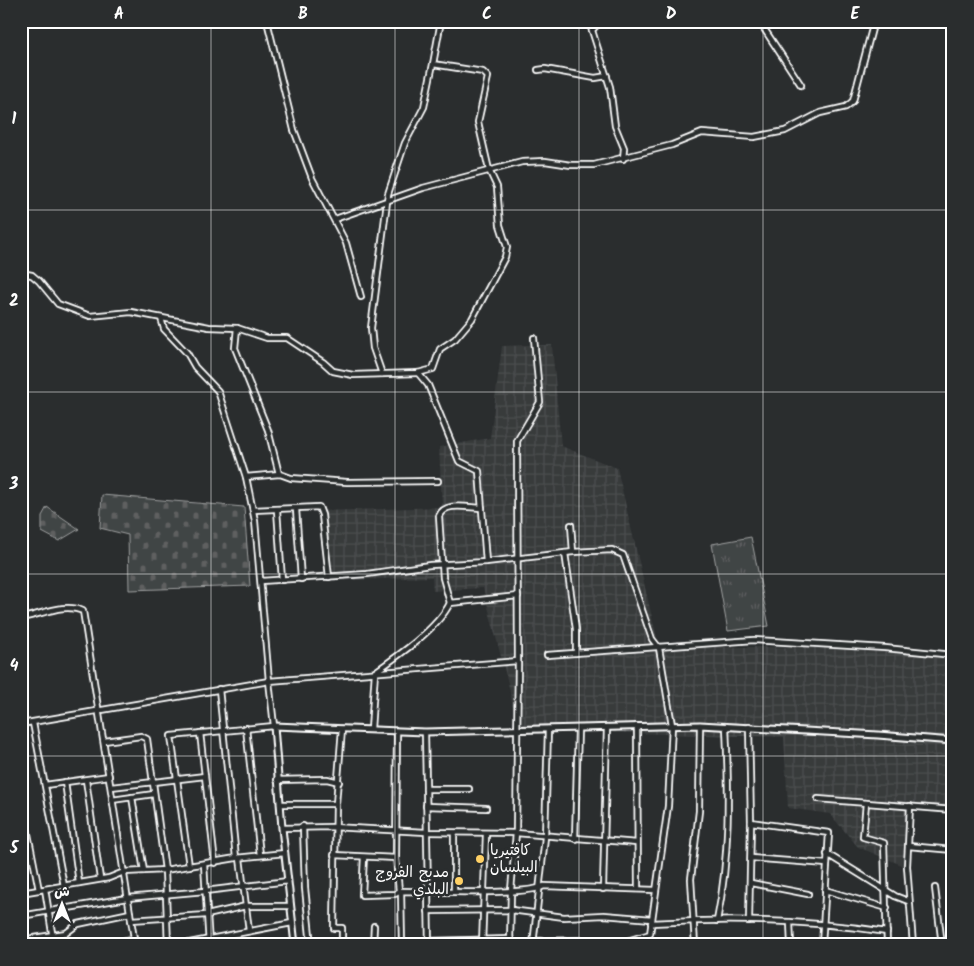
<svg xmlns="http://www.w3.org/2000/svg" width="974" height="966" viewBox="0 0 974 966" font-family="Kalam,'Playpen Sans Arabic',sans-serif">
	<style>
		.industrial { fill: url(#industrial-grid) }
		.cemetery { fill: url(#cemetery-stones); stroke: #a0a2a2 }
		.park { fill: url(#park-tufts); stroke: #a0a2a2 }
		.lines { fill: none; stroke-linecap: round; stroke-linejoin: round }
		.minor-casing { stroke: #fff; stroke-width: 8 }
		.tertiary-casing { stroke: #fff; stroke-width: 9 }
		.minor { stroke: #2a2d2e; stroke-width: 4.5 }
		.tertiary { stroke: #2a2d2e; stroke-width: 5 }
		.grid { fill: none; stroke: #fff; stroke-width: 1; stroke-opacity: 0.55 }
		.poi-dot { fill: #ffd166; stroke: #2a2d2e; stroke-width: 2 }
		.labels { text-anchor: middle; stroke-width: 5; stroke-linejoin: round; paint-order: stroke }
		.poi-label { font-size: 15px; fill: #fff; stroke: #2a2d2e; text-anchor: start }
		.neatline { fill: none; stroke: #fff; stroke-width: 2 }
		.grid-label { font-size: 16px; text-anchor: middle; font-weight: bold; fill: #fff }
	</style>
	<defs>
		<pattern id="industrial-grid" width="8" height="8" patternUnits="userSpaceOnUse" patternTransform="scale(1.25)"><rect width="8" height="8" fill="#373a3b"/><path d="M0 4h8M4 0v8" fill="none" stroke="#4b4e4f"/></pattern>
		<pattern id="cemetery-stones" width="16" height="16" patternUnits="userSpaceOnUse" patternTransform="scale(1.25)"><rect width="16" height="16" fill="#414445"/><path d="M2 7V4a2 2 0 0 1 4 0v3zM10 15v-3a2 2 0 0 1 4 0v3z" fill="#5e6061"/></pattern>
		<pattern id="park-tufts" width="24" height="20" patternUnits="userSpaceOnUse" patternTransform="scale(1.25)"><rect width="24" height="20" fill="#414445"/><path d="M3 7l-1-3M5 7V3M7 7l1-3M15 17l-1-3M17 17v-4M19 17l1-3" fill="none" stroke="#5e6061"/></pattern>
	</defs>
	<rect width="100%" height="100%" fill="#2a2d2e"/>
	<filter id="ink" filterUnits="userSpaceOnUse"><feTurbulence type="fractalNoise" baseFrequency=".02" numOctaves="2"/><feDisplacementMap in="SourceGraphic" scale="10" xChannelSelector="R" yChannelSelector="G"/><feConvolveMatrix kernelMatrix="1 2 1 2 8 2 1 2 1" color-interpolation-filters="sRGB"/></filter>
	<g filter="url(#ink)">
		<polygon class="industrial" points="552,345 561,446 617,468 659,647 805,647 953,656 953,811 913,810 910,849 904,866 858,847 830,814 788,808 784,737 517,730 509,687 483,588 433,591 432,577 328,581 321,511 442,507 439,447 490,438 502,346"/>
		<g class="cemetery">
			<polygon points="102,495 244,507 250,586 129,590 128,535 100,528"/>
			<polygon points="47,507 79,529 59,541 42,532 42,516"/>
		</g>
		<polygon class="park" points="751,537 769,626 728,631 712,544"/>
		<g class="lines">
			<defs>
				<g id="minor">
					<polyline points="267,21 294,130 312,178 346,243 361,297"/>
					<polyline points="589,21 610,87 615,126 624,148 623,159"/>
					<polyline points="759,21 801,85"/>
					<polyline points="592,30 601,21"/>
					<polyline points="538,70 545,69 595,78 607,76"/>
					<polyline points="335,219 423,188 522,162 545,161 571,165 594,165 672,145 702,133 754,137 785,131 820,113 846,107 853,101 874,21"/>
					<polyline points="21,273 32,275 39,281 58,304 90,316 131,312 209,327 237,328 267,338 287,338 323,362 333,371 353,375 418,373 433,369 440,349 455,339 472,319 505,257 507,247 500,225 497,187 489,170 478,122 488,77 483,72 433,64 441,21"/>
					<polyline points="237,328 235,348 268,430 279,474"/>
					<polyline points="418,373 428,385 459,461 479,471 486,562"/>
					<polyline points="382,374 373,348 371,328 388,194 405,143 424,107 433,64"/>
					<polyline points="246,477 280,474 291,478 347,482 438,481"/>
					<path d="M482 508C469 508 445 501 439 516L443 578 450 603 518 596"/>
					<polyline points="296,509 301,579"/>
					<polyline points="253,510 319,507 322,515 329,577"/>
					<polyline points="277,510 282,580"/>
					<polyline points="571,525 573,552"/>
					<polyline points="565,553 576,629 576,653"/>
					<polyline points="261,581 367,574 430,565 486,562 573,552 612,550 623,555 652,639 659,648 672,725 668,806 650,934 627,941"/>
					<path d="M21 618C41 615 64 602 83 611L135 945"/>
					<polyline points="547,655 754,640 885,648 953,655"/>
					<polyline points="219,689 236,858"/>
					<polyline points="33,723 64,886"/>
					<polyline points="21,724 269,681 255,521 246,477 218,391 195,367 187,353 164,329 161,318"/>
					<polyline points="637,726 638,889"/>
					<polyline points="246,728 260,855"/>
					<path d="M371 729 375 672C398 656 438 628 450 603"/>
					<polyline points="397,731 396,858 399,891"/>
					<polyline points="425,732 429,945"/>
					<polyline points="200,733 215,863"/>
					<polyline points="104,741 141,736 147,739 165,870 168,945"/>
					<polyline points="86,780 100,879"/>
					<polyline points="277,780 327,779 339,782"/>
					<polyline points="65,782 79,883"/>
					<polyline points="45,785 109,776"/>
					<polyline points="111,787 205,776"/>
					<polyline points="426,789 469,789"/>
					<polyline points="132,797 144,871"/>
					<polyline points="21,798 39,890"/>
					<polyline points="818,799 953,810"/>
					<polyline points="112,800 154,794"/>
					<polyline points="866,803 863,837 884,843 887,945"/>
					<polyline points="280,804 336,804"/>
					<polyline points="426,806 486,808"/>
					<polyline points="910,806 907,866 913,945"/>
					<polyline points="751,822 829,833 822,945"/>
					<polyline points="303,826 305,888 311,945"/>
					<polyline points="282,828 332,827 426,832 516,833 637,843"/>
					<polyline points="575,839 578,728"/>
					<polyline points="908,846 953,850"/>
					<polyline points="827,854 895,896 908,901"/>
					<polyline points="334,855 396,858"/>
					<path d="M364 857 362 895 395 894 401 891C429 891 525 896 544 886L655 890"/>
					<polyline points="240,858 249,931"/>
					<polyline points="751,858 827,864"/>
					<polyline points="204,864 209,945"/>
					<polyline points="189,866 171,736 274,726 269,681 518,661 517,441 540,402 534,338"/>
					<polyline points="751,883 808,894"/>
					<polyline points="935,888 942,945"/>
					<polyline points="45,889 54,945"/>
					<polyline points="603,889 607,727"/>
					<polyline points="825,890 887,908"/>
					<polyline points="401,891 402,945"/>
					<polyline points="454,891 454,833"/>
					<polyline points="21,893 109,878 124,872 165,870 236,858 285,853"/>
					<polyline points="428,911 511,910 564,917 604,915 652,919"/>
					<polyline points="21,916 127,898 205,891 288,881"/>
					<polyline points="131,920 207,915 246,906 290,906"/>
					<path d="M717 921C730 856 729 792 726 726"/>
					<polyline points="749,921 751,822 749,727"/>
					<polyline points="790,922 791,945"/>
					<path d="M651 923C730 918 809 920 887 932"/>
					<polyline points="21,940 66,933 78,924 130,913"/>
					<polyline points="428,941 511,939"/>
					<polyline points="533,941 607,940"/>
					<polyline points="107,945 134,938"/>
					<polyline points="179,945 292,923"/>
					<polyline points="342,945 342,928 334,928 336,804 342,729"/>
					<polyline points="373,945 374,926"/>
					<polyline points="482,945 486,834"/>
					<polyline points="510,945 511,890 516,833 518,661"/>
					<polyline points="533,945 545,837 548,729"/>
					<polyline points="695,945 691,879 699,811 700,725"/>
				</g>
				<polyline id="tertiary" points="295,945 282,828 274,726 425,732 700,725 878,735 953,741"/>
			</defs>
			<use href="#minor" class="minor-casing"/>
			<use href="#tertiary" class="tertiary-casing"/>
			<use href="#minor" class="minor"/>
			<use href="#tertiary" class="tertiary"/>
		</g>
	</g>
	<path class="grid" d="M211 21V945M395 21V945M579 21V945M763 21V945M21 210H953M21 392H953M21 574H953M21 756H953"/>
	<g class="poi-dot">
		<circle cx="480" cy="859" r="5"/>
		<circle cx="459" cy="881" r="5"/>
	</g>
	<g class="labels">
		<g class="poi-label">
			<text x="490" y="855">كافتيريا<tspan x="490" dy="17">البيلسان</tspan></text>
			<text x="449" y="877" text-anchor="end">مدبح الفروج<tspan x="449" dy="17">البلدي</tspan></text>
		</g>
	</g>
	<rect width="974" height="966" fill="none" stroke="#2a2d2e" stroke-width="55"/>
	<g transform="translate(62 904)" stroke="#2a2d2e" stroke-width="4" paint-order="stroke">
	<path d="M0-4L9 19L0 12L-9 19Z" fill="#ffffff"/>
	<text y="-8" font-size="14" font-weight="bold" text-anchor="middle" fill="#ffffff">ش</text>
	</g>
	<rect x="28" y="28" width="918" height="910" class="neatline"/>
	<g class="grid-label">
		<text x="119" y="19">A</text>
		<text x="303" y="19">B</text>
		<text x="487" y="19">C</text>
		<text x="671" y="19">D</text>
		<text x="855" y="19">E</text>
		<text x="14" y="124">1</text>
		<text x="14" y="306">2</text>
		<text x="14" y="489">3</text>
		<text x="14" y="671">4</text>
		<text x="14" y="853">5</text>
	</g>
</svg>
